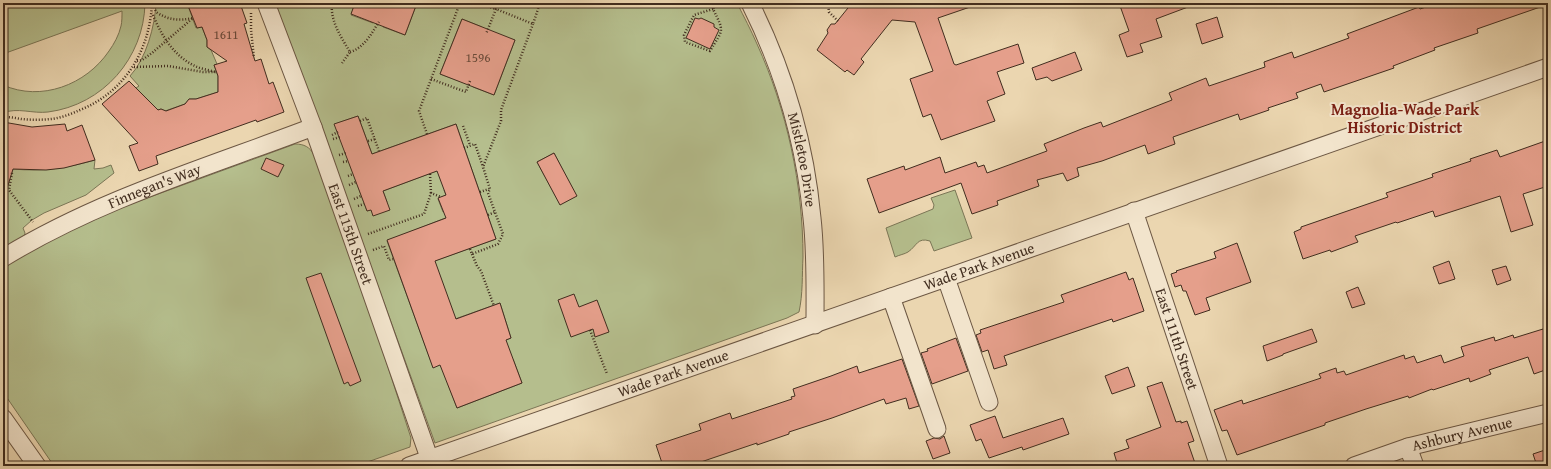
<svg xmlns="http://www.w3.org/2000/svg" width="1551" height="469" viewBox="0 0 1551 469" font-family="'Gentium Book Plus',serif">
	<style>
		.green { fill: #b5be8d; stroke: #7b7656; fill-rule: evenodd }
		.building { fill: #e59f8b; stroke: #412d1f }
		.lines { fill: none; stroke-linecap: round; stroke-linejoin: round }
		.minor-casing { stroke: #6c5743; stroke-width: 19 }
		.path { stroke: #412d1f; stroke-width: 2.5; stroke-dasharray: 1 2; stroke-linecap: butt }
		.minor { stroke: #f2e4cc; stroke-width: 17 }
		.labels { text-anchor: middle; stroke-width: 4; stroke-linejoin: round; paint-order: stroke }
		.number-label { font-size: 13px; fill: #6a4a3a }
		.street-label { font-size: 15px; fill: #412d1f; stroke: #f2e4cc }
		.neighbourhood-label { font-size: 16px; font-weight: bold; fill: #7a1f14; stroke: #f2e4cc }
	</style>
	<rect width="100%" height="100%" fill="#ebd6b0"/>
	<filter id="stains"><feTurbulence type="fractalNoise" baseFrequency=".005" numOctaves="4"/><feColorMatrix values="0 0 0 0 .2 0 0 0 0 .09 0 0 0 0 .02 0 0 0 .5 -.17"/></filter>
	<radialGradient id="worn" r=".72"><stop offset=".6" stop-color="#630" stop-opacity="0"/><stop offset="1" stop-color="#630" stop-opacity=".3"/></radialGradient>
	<g class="green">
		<path d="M3 3H145C144 58 103 105 48 112 33 114 17 107 3 113V85C41 102 86 85 109 51 114 44 119 35 121 26 122 22 122 16 122 11L3 54Z"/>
		<path d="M156 3H187L196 28 202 27 207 40V47L211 50 217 64 214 65 218 76V92L196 99H189L185 104 165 111 161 109 158 110 136 88 139 86 130 76C146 59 155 26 156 3Z"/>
		<path d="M275 3H355L351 15 373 23 374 20 384 23 383 27 405 35 417 3H737C744 17 751 30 757 44 787 110 803 185 803 257 802 275 803 294 799 312L787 318 435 443ZM462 19 482 27 480 32 515 40 494 95 473 87 472 83 462 82 440 74ZM358 116 372 154 456 124 496 239 420 266 441 324 500 303 511 338 433 367 387 241 453 215 451 209 443 212 438 199 446 195 444 190 447 189V167L383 191 387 202 367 211 335 124ZM554 153 576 196 560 204 537 162ZM513 359 522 383 457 408 448 384Z"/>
		<path d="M295 144C304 144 310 147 314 155L376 330 411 438 410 447 356 466H54L3 392V266L64 233 117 209Z"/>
		<path d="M95 160 94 169 103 168 111 165 114 173 86 195 44 213 32 220 23 228 25 233 24 238 3 251V172L12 173 13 169C42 172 67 168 95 160Z"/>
		<path d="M955 190 972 238 934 251 930 241C917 237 917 246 908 252 905 254 899 255 895 257L886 228 933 209 934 205 931 198Z"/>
	</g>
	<g class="building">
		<polygon points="187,3 240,3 247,23 244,24 255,61 261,59 269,84 273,82 284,112 257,122 256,120 156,156 158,164 139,171 129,146 138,143 102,104 129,81 158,110 161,109 166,111 185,104 189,99 196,99 218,92 218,76 214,65 227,61 207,47 207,40 202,27 197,28"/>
		<polygon points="355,3 417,3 405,35 351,14"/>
		<polygon points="852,3 976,3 976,5 938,18 954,64 956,65 1018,44 1024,63 997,72 1005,94 987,101 995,121 941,140 931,114 923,117 910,79 933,71 915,22 892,20 861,59 864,62 854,75 847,70 845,72 817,50 828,33 827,30 831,24 835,24"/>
		<polygon points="1119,3 1196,3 1196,4 1156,19 1162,37 1140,44 1143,52 1127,57 1119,35 1129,31"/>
		<polygon points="1438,3 1546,3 1546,5 1477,29 1478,33 1434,48 1435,50 1393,66 1394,68 1324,92 1321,84 1296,93 1298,98 1268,108 1269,110 1240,120 1238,114 1173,137 1175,144 1148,154 1145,145 1102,161 1077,168 1079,176 1067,181 1063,173 1037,180 1039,186 997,201 998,205 972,214 961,183 879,213 867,179 904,166 905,170 940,157 945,173 976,162 978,167 984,165 987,173 1047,151 1044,144 1084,128 1101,122 1103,127 1172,100 1169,93 1206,78 1209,86 1265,67 1264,62 1292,52 1294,58 1349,38 1347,34 1419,7 1420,9"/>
		<polygon points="1217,17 1223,37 1202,44 1196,24"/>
		<polygon points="695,18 699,19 701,18 714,24 714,27 719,30 710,49 686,38"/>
		<polygon points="462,19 515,40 494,95 440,74"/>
		<polygon points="1075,52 1082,70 1052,81 1047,77 1036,80 1032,68"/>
		<polygon points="358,116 372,154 456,124 496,239 435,261 456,319 500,303 511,338 506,340 522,383 457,408 440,365 433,368 387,240 446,218 438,198 446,195 437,171 383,191 390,210 373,216 371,210 367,211 334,124"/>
		<polygon points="3,122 32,127 65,124 67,131 82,125 95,160 64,168 46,170 13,169 6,192 3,192"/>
		<polygon points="1548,140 1548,186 1523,194 1533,225 1511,232 1500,196 1435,217 1433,211 1397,223 1396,222 1355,236 1358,242 1331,252 1330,250 1303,259 1294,232 1301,229 1301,227 1388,197 1386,193 1433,177 1432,174 1471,161 1470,159 1497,150 1500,157"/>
		<polygon points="554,153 577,196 560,205 537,162"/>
		<polygon points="266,158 284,165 278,177 261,169"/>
		<polygon points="1237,243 1251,282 1206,298 1210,310 1195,315 1186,291 1183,291 1181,285 1175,287 1171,274 1177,272 1176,271 1216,258 1214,252"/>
		<polygon points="1449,261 1455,279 1439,284 1433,267"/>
		<polygon points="1506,266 1511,280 1497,285 1492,270"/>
		<polygon points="1126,272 1129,280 1133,278 1144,311 1113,322 1112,319 1004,356 1007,365 994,369 988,350 982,352 976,335 981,333 980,330 1064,302 1061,295"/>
		<polygon points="321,273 361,381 350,386 348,382 344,384 306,278"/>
		<polygon points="1358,287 1365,304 1352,308 1346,292"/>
		<polygon points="574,294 579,307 597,300 609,332 595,337 593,329 571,337 558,300"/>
		<polygon points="1312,329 1317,342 1283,354 1283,355 1267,361 1263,346"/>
		<polygon points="1543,329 1548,342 1548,369 1534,374 1528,357 1489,370 1491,374 1470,382 1469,378 1433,390 1432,389 1409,398 1408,396 1366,409 1325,423 1325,425 1237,455 1227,430 1222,431 1214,410 1242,400 1243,404 1321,378 1319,374 1336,368 1337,373 1344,371 1346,375 1404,355 1405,359 1414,356 1417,363 1441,355 1444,363 1464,356 1461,347 1494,337 1495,341 1513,335 1514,338"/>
		<polygon points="956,338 968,371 932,384 921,353 928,351 927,349"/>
		<polygon points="902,359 919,406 909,409 906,398 886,404 884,399 832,418 789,432 789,434 757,445 757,443 689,466 663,466 656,445 701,430 699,424 730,413 732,419 792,399 791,397 795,396 793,389 831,376 857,366 859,373"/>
		<polygon points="1128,367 1135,386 1112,394 1105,376"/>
		<polygon points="1162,382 1176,422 1181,421 1181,423 1187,421 1194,441 1188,443 1196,466 1118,466 1114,453 1129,448 1126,440 1161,427 1147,387"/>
		<polygon points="995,416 1003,438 1063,418 1069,434 1023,450 1022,447 989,458 981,439 976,441 970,425"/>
		<polygon points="944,436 950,453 933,459 926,441 934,438 940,439"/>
		<polygon points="1548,449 1548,466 1537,466 1533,454"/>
	</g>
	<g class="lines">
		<defs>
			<g id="minor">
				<path id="s1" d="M266 3 313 127 432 466"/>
				<path id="s2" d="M750 3C784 71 805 142 812 218 816 253 815 289 815 325"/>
				<path id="s3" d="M1134 211 1219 466"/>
				<path id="s4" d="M3 258C99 199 208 167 313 127"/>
				<polyline points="946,278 989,402"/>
				<polyline points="891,297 937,429"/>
				<polyline points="3,418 37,466"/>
				<polyline points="1408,447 1415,466"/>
				<path id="s5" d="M409 466 1548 67"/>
				<path id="s6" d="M1354 466 1408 447 1548 413"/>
			</g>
		</defs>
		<use href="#minor" class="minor-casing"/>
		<g class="path">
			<path d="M332 3C330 21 341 37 350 52L342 63"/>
			<polyline points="476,3 496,9 486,34"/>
			<polyline points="492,3 496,9 533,24 540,3"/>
			<polyline points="574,3 578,5 579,3"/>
			<polyline points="828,3 829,12 838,21"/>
			<path d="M713 9 694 15 684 35 685 42 710 51C723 29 725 33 713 9L716 3"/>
			<polyline points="251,13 251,30 254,58"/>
			<path d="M350 52C364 48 371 34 379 22"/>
			<path d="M137 61 142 60 152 53 193 18C179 21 168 20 156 12L153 3"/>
			<path d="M134 67 168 66 203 72H216C209 70 201 69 195 66 172 55 161 34 152 13"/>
			<polyline points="431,79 466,92 470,81"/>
			<path d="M3 118C8 116 15 118 21 119 31 120 41 120 51 119 61 118 71 114 80 110 125 92 150 50 152 3"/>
			<polyline points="360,121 367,118 379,151"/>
			<polyline points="463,126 470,145"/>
			<polyline points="427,134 419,111 460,3"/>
			<polyline points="332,135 338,132"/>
			<polyline points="333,139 340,137"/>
			<polyline points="368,141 375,139"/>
			<polyline points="464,148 475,144 483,167"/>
			<polyline points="339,155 346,153"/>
			<polyline points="343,162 348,161"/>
			<polyline points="12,173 9,190 33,222"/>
			<polyline points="430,174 431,193"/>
			<polyline points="348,176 353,174"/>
			<polyline points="349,185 356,182"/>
			<polyline points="480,192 489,189"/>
			<polyline points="354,199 361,196"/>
			<polyline points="358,206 364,204"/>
			<polyline points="488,215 495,212"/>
			<polyline points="368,234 424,214 431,193 441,197"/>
			<polyline points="470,249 472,254 498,244 503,234 488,193 490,189 483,167 501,121 501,110 533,24"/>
			<polyline points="373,250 384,246 389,260 393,259"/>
			<polyline points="472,254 477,266 481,271 494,306"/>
			<polyline points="590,330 607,374"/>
		</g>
		<use href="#minor" class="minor"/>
	</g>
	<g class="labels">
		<g class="number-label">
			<text x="226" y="39">1611</text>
			<text x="478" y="62">1596</text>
		</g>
		<g class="street-label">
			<text dy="5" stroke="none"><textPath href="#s2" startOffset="166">Mistletoe Drive</textPath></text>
			<text dy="5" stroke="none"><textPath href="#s4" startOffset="168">Finnegan's Way</textPath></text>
			<text dy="5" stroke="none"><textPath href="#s1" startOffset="246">East 115th Street</textPath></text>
			<text dy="5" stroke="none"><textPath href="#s5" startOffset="604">Wade Park Avenue</textPath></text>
			<text dy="5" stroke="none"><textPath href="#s3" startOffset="135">East 111th Street</textPath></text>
			<text dy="5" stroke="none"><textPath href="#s5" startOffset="280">Wade Park Avenue</textPath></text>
			<text dy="5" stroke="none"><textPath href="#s6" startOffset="113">Ashbury Avenue</textPath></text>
		</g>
		<g class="neighbourhood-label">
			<text x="1405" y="115">Magnolia-Wade Park<tspan x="1405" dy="18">Historic District</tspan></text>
		</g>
	</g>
	<rect width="1551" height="469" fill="none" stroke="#ebd6b0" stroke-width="16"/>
	<rect x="4" y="4" width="1543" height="461" fill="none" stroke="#412d1f" stroke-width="2"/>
	<rect x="8" y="8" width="1535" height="453" fill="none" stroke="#412d1f"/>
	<rect width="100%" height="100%" filter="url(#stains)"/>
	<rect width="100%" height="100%" fill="url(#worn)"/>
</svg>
